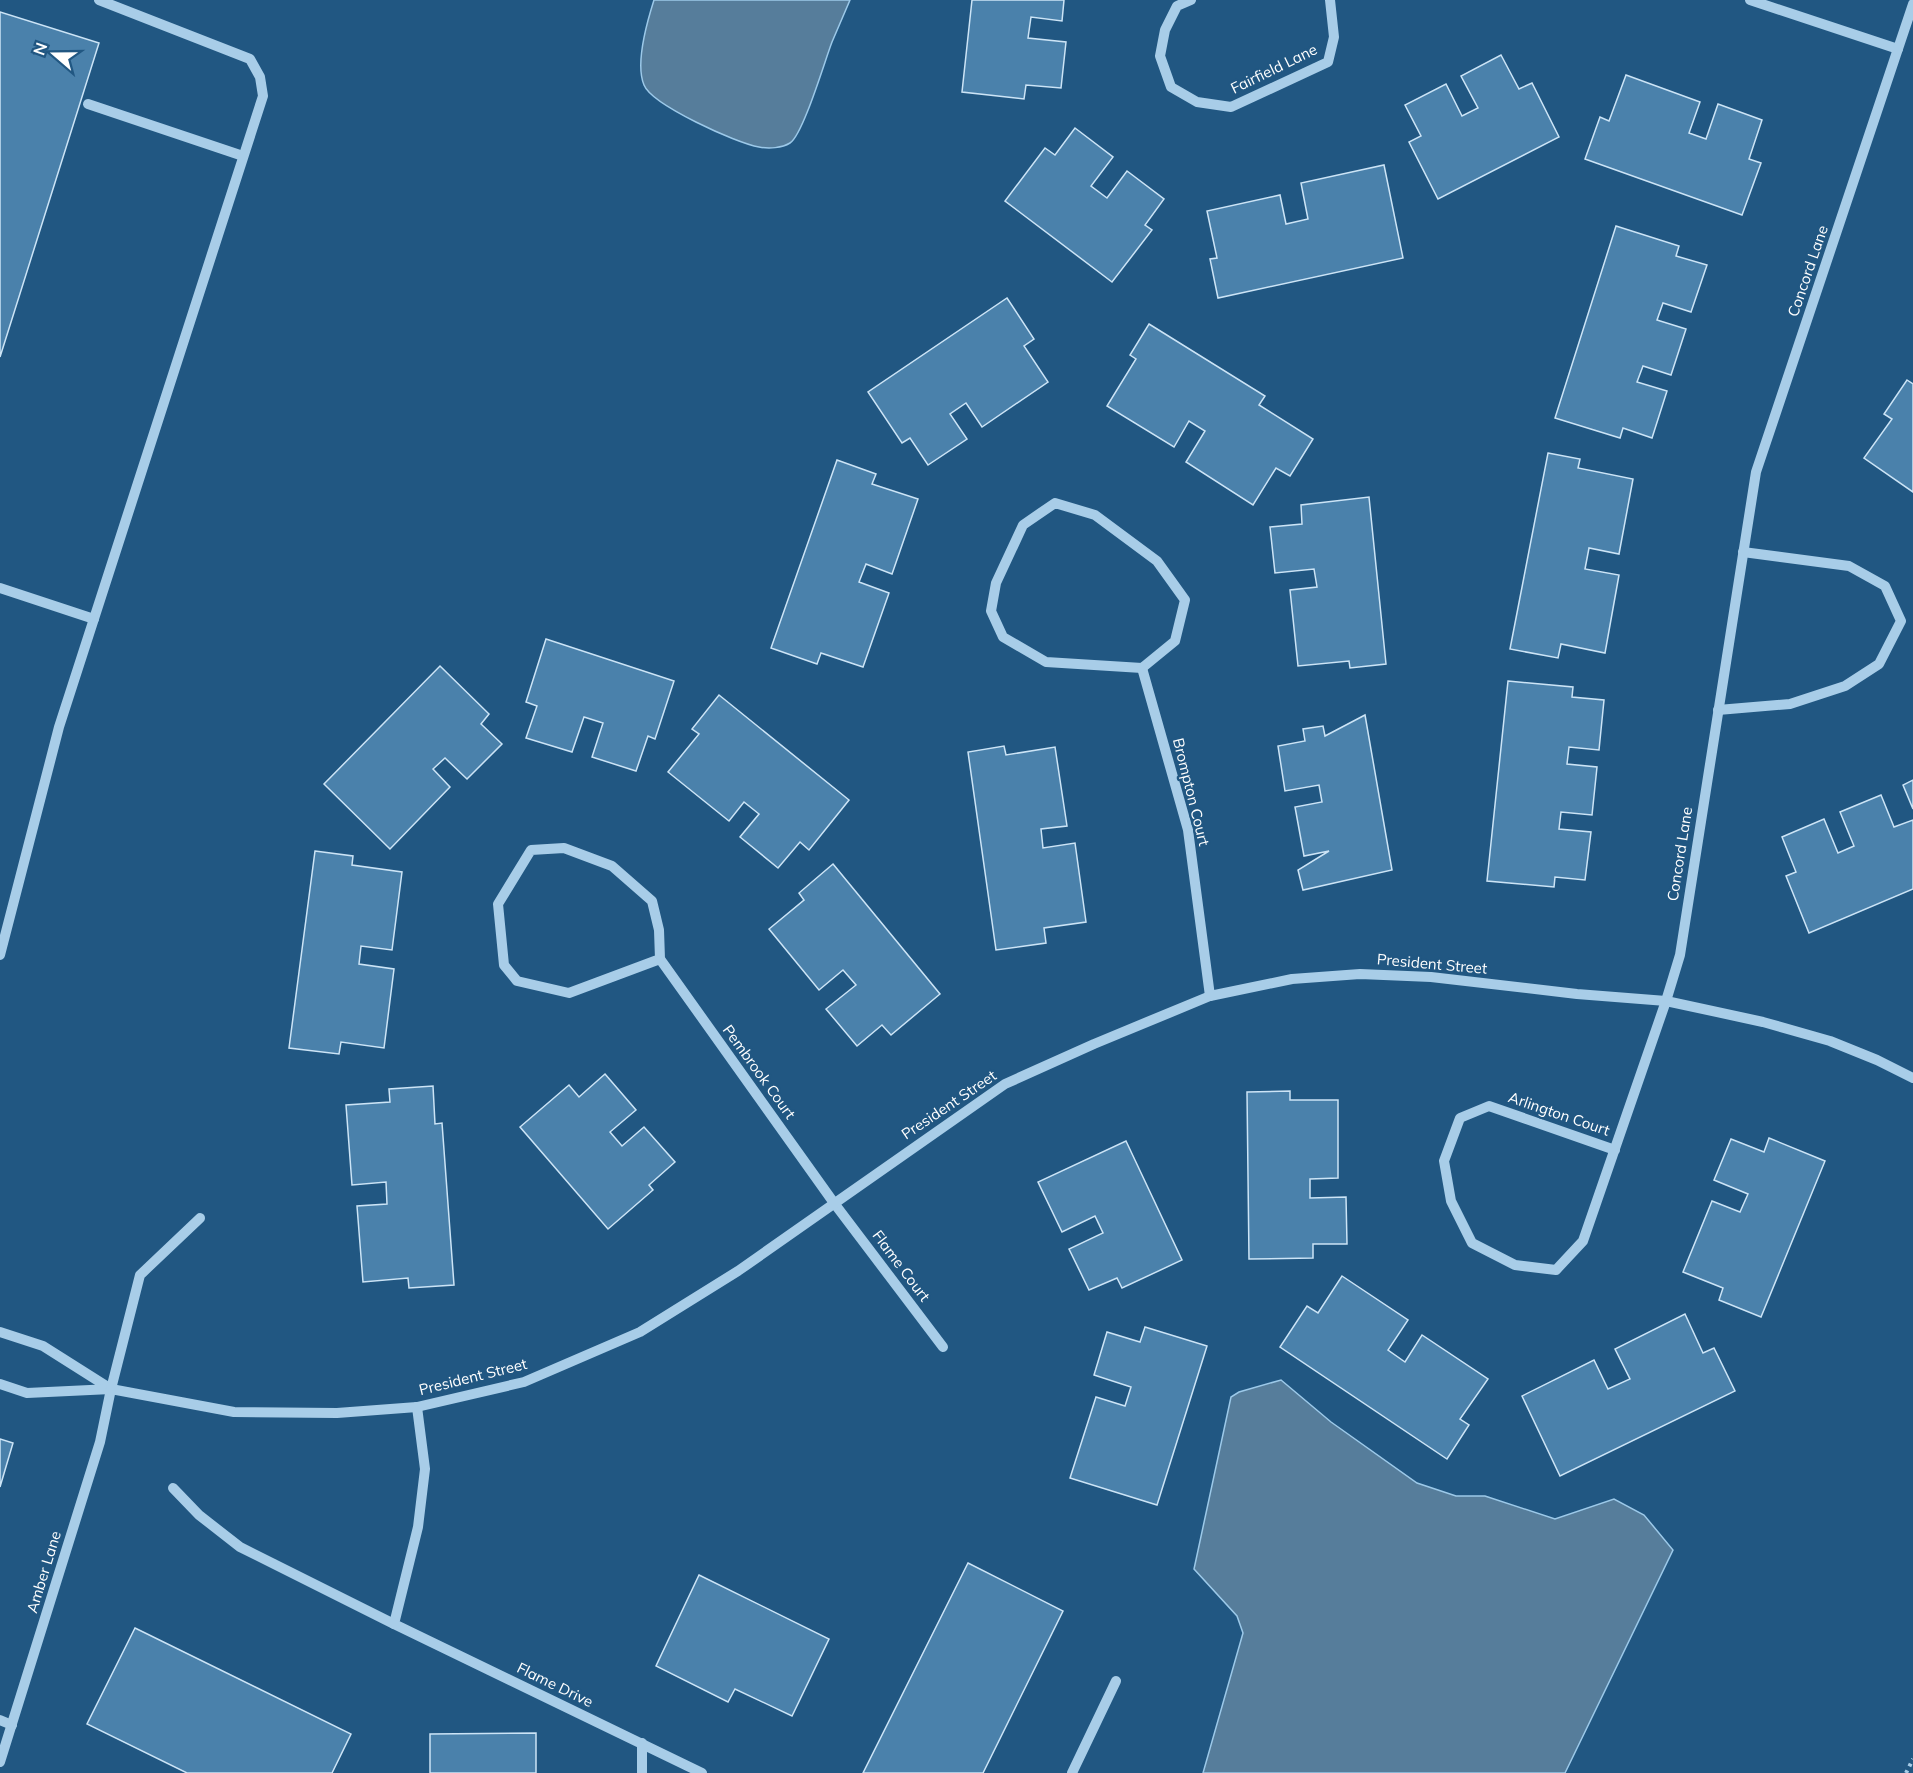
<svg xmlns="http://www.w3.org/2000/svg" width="1913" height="1773" viewBox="0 0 1913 1773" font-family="Mulish,sans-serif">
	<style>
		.water { fill: #567d9b; stroke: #9cc9e9; stroke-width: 1.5 }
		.building { fill: #4a81ab; stroke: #cce4f6; stroke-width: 1.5 }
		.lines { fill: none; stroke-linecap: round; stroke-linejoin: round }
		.path { stroke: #a8cde8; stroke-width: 4; stroke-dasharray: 3 4.5; stroke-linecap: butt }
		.minor { stroke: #a8cde8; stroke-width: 10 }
		.labels { text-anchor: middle; stroke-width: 4.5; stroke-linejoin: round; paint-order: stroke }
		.street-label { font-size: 15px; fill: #fff; stroke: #215782 }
	</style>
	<rect width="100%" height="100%" fill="#215782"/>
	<g class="water">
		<path d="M654 0H850C844 14 838 28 832 42 825 60 803 135 790 143 782 148 769 149 759 147 736 143 652 105 644 85 635 64 647 22 654 0Z"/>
		<polygon points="1281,1380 1331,1422 1417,1483 1456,1496 1485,1496 1555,1519 1614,1499 1644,1515 1673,1550 1565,1773 1203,1773 1243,1633 1237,1616 1194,1569 1231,1397 1239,1392"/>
	</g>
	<g class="building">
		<polygon points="972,0 1064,0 1062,21 1031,17 1028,38 1066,42 1061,88 1026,85 1024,99 962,92"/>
		<polygon points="0,12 99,43 0,357"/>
		<polygon points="1501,55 1519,89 1532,83 1559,137 1438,199 1409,142 1421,136 1405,105 1446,84 1462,116 1478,108 1461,76"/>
		<polygon points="1626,75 1700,102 1689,133 1706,139 1718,104 1762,120 1749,159 1761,163 1742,215 1585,159 1600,117 1609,121"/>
		<polygon points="1075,128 1113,157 1091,186 1107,198 1127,171 1164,199 1145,225 1152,230 1112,282 1005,201 1045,148 1055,155"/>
		<polygon points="1384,165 1403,258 1218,298 1210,259 1217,258 1207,211 1280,195 1286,224 1308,219 1301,183"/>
		<polygon points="1616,226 1679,246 1676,256 1707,265 1691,312 1663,303 1657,320 1686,329 1671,375 1643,366 1637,382 1667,391 1652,438 1623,428 1620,438 1555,418"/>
		<polygon points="1007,298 1034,339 1024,346 1048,382 982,427 966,403 950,414 967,439 928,465 910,438 902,443 868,392"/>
		<polygon points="1149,324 1265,396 1259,405 1313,439 1290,476 1276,468 1253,505 1186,462 1205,431 1189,421 1174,447 1107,406 1136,359 1130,355"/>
		<polygon points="1907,380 1913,384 1913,492 1864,458 1892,419 1884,414"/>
		<polygon points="1548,453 1580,459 1578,468 1633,479 1619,554 1589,548 1585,569 1619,575 1605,653 1561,644 1558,658 1510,649"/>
		<polygon points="837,460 876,474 872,484 918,499 892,574 866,564 859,582 889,593 863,667 821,653 817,664 771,648"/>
		<polygon points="1369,497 1386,664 1350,668 1349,661 1298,666 1290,590 1317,587 1314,569 1275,573 1270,527 1302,524 1301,505"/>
		<polygon points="546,639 674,681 655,739 648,736 636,771 592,757 603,723 584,717 572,752 526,738 537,706 526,702"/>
		<polygon points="440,666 489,714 481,724 502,744 467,779 445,758 433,769 450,787 390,849 324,784"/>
		<polygon points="1508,681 1573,687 1572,697 1604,700 1599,750 1569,747 1567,764 1597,767 1592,815 1561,812 1559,829 1591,832 1585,880 1555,877 1554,887 1487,881"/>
		<polygon points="719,695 849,800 809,850 800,842 778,868 740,837 759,814 744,802 729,821 668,772 699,734 692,729"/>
		<polygon points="1365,715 1392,870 1303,890 1298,870 1329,851 1304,856 1295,807 1322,802 1319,785 1285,791 1278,746 1305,741 1303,729 1323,726 1325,736"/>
		<polygon points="1004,746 1006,755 1055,747 1067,826 1041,829 1043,848 1075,843 1086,922 1044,928 1046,943 996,950 968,752"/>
		<polygon points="1913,780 1913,809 1903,785"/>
		<polygon points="1881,795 1894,827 1913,820 1913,889 1809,933 1786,876 1796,872 1782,837 1824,819 1838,853 1854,846 1840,812"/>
		<polygon points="315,851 353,856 352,865 402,872 392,950 361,946 359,964 394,969 384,1048 341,1042 339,1054 289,1048"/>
		<polygon points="833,864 940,994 891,1035 882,1025 857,1046 826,1009 856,985 843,970 819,990 769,929 804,900 799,893"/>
		<polygon points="605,1074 636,1110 610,1132 622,1146 644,1127 675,1162 649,1185 653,1190 608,1229 520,1127 569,1085 579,1097"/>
		<polygon points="433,1086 435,1124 442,1123 454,1285 409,1288 408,1278 363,1282 357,1206 387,1204 386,1182 352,1185 346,1105 390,1102 389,1089"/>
		<polygon points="1290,1091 1290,1100 1338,1100 1338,1178 1310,1179 1310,1198 1346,1197 1347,1244 1313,1244 1313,1258 1249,1259 1247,1092"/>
		<polygon points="1769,1138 1825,1161 1761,1317 1719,1300 1723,1288 1683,1272 1712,1201 1740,1212 1748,1194 1714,1180 1731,1139 1764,1152"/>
		<polygon points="1126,1141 1182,1260 1122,1288 1117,1278 1089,1290 1069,1249 1103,1233 1095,1216 1062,1232 1038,1182"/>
		<polygon points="1342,1276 1408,1320 1388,1350 1405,1362 1422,1335 1488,1379 1460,1419 1469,1425 1447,1459 1280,1347 1307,1306 1318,1313"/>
		<polygon points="1685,1314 1703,1353 1714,1348 1735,1391 1560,1476 1522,1396 1594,1360 1608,1389 1630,1379 1615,1349"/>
		<polygon points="1145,1327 1207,1346 1157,1505 1070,1478 1096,1397 1125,1406 1131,1387 1094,1375 1107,1332 1140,1342"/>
		<polygon points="0,1439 13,1443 0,1487"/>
		<polygon points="968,1563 1063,1611 983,1773 863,1773"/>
		<polygon points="699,1575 829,1639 792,1716 735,1689 728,1702 656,1666"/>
		<polygon points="135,1628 351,1734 332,1773 187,1773 87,1724"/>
		<polygon points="536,1733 536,1773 430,1773 430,1734"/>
	</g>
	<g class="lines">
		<polyline class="path" points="1906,1773 1913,1759"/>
		<g class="minor">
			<polyline points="1191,0 1177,6 1165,30 1160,56 1171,87 1197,102 1231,107 1328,62 1334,37 1330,0"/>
			<polyline points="1750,0 1898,49"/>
			<polyline points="88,104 243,156"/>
			<polygon points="1055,503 1095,515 1157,561 1185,600 1175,641 1142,668 1046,662 1003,637 991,611 996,583 1023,525"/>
			<polyline points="0,588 94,619"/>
			<polyline points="1142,668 1188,830 1210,996"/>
			<polyline points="1718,710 1790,704 1845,686 1879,664 1901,621 1885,586 1849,566 1743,552"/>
			<polyline points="0,955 59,727 263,96 260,77 250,59 99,0"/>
			<polyline points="660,959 569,993 517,981 504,965 498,904 531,850 564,848 612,866 652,901 659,930 660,959 834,1203 943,1347"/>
			<polyline points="1615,1150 1489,1106 1460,1118 1444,1161 1451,1201 1472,1243 1515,1265 1556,1270 1583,1241 1666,1001 1680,955 1756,472 1913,4"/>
			<polyline points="0,1332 43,1346 111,1389"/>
			<polyline points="0,1384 27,1393 111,1389 234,1412 337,1413 417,1407 524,1382 640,1332 738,1271 1005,1084 1094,1044 1210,996 1292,979 1360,974 1431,977 1577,994 1666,1001 1763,1022 1830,1041 1877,1060 1913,1078"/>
			<polyline points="417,1407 425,1469 418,1527 394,1624 702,1773"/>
			<polyline points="173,1488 199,1515 240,1547 394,1624"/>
			<polyline points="0,1720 12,1725"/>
			<polyline points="0,1762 100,1442 111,1389 140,1275 200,1218"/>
			<polyline points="642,1773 642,1743"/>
			<polyline points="1072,1773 1116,1681"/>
		</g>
	</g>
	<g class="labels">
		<g class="street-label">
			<text transform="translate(1274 69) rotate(-26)" y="5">Fairfield Lane</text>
			<text transform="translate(1808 271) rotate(-71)" y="5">Concord Lane</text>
			<text transform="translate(1191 792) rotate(76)" y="5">Brompton Court</text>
			<text transform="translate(1680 854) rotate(-81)" y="5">Concord Lane</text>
			<text transform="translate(1432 964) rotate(5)" y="5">President Street</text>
			<text transform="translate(759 1072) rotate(54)" y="5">Pembrook Court</text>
			<text transform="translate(949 1105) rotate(-34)" y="5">President Street</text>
			<text transform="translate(1559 1114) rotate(19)" y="5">Arlington Court</text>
			<text transform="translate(901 1266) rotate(53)" y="5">Flame Court</text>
			<text transform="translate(473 1377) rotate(-14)" y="5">President Street</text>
			<text transform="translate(44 1572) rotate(-73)" y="5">Amber Lane</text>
			<text transform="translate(555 1685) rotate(26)" y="5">Flame Drive</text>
		</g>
	</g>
	<g transform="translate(54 54) rotate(290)" stroke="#215782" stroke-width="4.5" paint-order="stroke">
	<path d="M0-4.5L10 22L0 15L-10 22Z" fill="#ffffff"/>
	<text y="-9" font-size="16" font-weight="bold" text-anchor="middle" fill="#ffffff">N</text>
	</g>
</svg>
